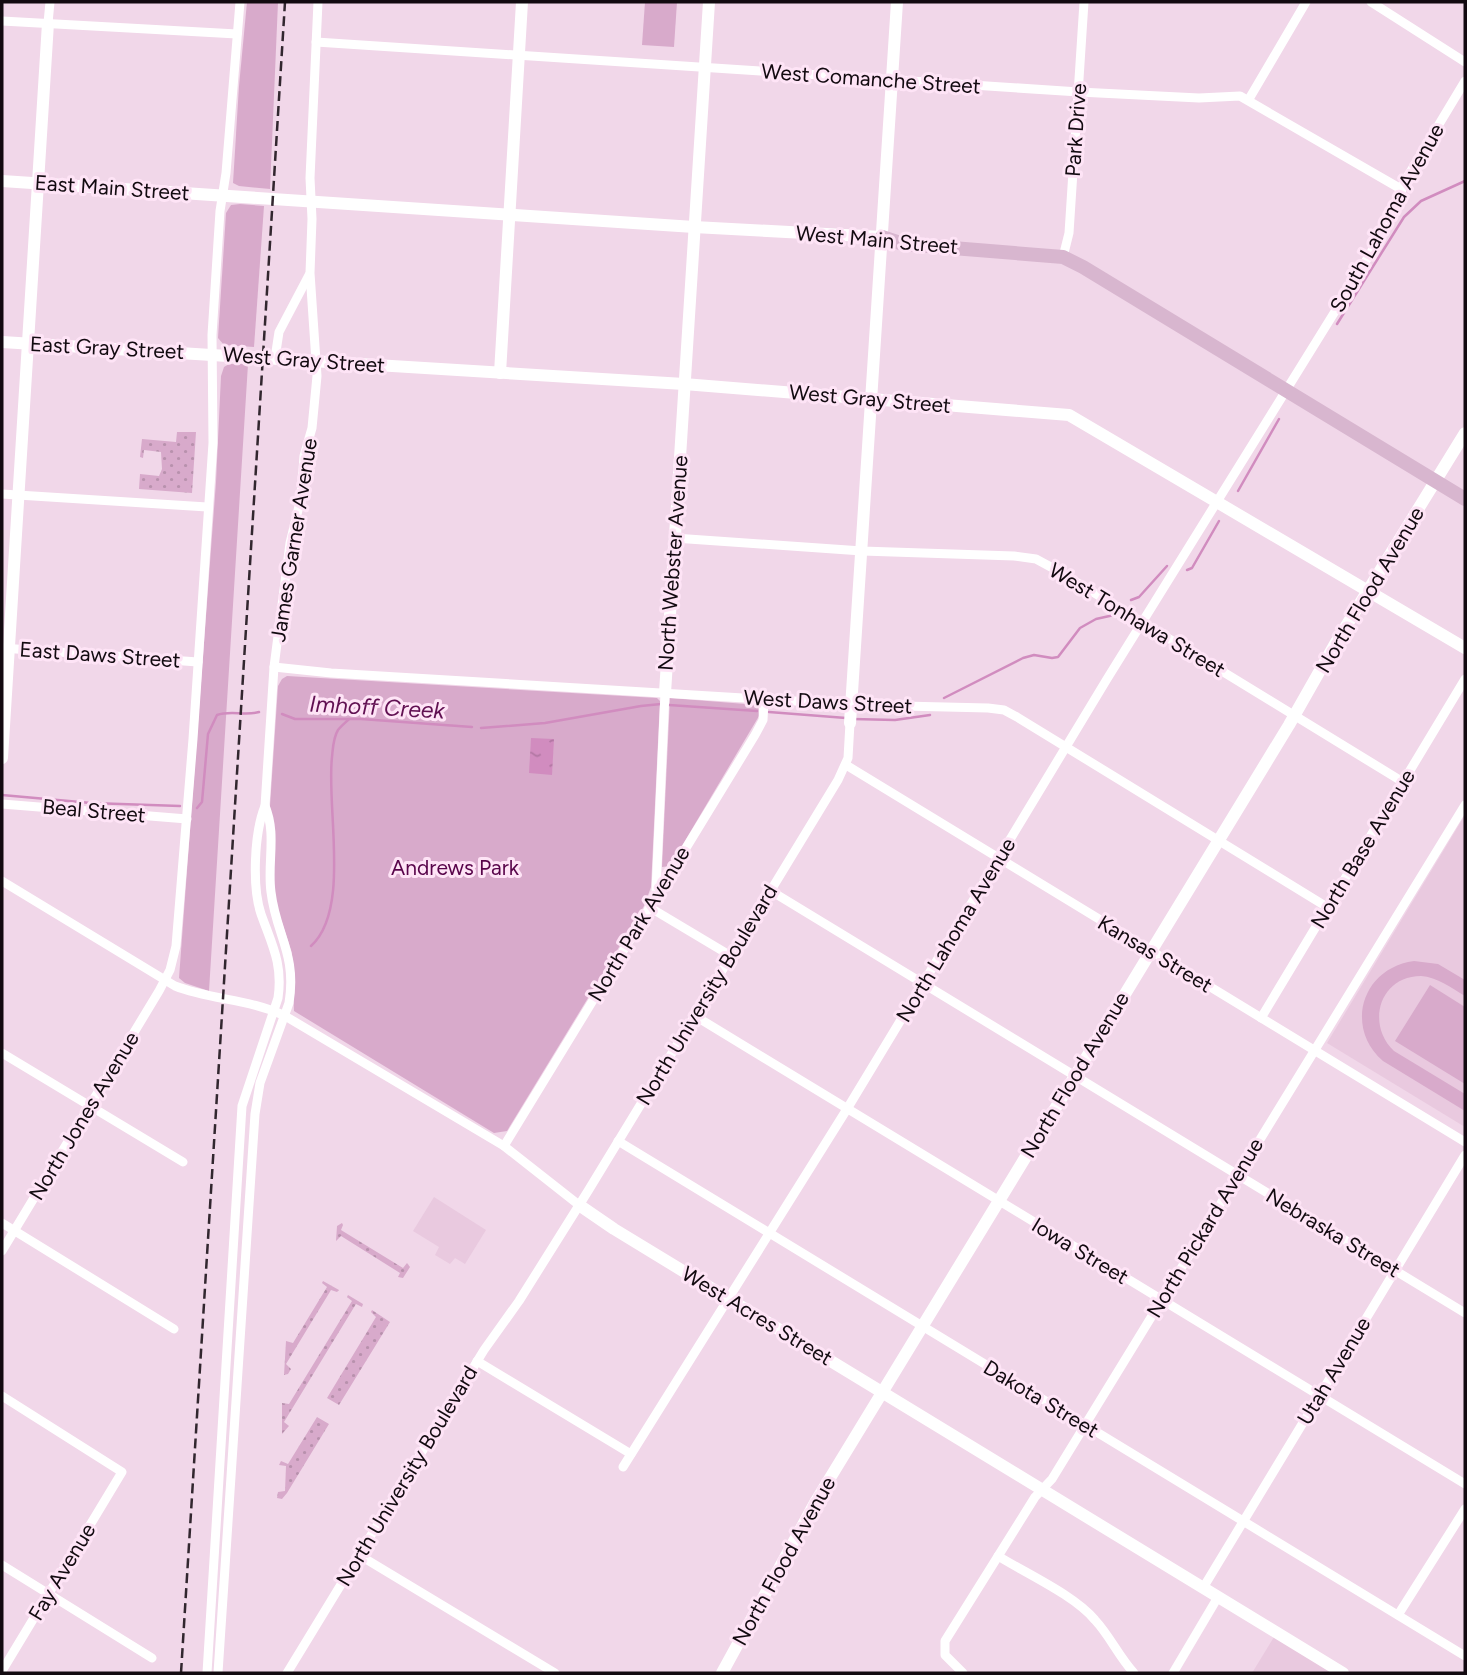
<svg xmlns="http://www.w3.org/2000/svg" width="1467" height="1675" viewBox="0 0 1467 1675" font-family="Figtree,sans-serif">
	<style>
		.built { fill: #e9c9df }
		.grass { fill: url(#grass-dots) }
		.park { fill: #d8aacb }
		.water { fill: url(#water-ripples) }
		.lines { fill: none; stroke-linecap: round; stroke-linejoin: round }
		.stream { stroke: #d18cbf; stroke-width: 2.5 }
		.street { stroke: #fff; stroke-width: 9 }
		.secondary { stroke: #fff; stroke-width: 12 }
		.primary { stroke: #d8b6cf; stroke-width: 14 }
		.rail { stroke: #32272f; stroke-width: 2.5; stroke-dasharray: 10 5; stroke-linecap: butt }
		.labels { text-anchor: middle; stroke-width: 6; stroke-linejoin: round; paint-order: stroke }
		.street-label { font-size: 21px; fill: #120a10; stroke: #fee4f6 }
		.park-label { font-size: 21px; fill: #58044a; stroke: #fee4f6 }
		.water-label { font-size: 23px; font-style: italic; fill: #611052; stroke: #fee4f6 }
	</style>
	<defs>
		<pattern id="grass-dots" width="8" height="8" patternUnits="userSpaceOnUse" patternTransform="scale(1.75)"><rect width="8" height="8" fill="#d8aacb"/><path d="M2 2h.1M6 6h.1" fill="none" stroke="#b891ad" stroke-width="1.8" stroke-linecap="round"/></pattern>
		<pattern id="water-ripples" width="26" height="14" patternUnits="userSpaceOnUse" patternTransform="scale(1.75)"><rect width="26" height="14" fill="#d18cbf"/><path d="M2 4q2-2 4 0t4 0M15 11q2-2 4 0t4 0" fill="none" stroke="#b277a3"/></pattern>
	</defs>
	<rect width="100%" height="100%" fill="#f1d7e9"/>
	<g class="built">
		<polygon points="1465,815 1465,1127 1327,1043"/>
		<polygon points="434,1197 486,1230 465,1264 455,1258 450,1264 435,1255 439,1247 413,1231"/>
		<polygon points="1274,1637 1334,1673 1252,1673"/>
	</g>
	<g class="grass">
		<polygon points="177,432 196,432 192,493 139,489 140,474 159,476 162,469 161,452 144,450 143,458 140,457 142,439 176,442"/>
		<polygon points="342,1223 343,1225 341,1230 403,1268 407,1263 410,1267 403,1278 398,1277 400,1273 341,1236 336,1241 337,1226"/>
		<polygon points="323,1281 339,1290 337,1292 331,1290 286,1364 291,1369 288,1374 284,1375 286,1341 293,1343 327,1287 322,1283"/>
		<polygon points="348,1295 363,1304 362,1307 356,1304 284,1422 289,1426 282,1434 282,1403 289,1404 352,1301 347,1297"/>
		<polygon points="372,1310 390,1322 339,1405 327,1398 376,1317 371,1312"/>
		<polygon points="317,1417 329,1424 287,1493 282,1499 277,1498 278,1492 285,1491 286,1466 279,1465 281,1461 288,1464"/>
	</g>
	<g class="park">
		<polygon points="247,2 278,2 270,189 239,186 233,183 239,86"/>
		<polygon points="645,2 677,2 674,47 642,45"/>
		<polygon points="240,204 264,206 254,347 224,345 218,338 226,213 231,205"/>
		<polygon points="229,364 248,364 209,991 185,983 179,978 216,482 221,376 224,367"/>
		<polygon points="287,676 657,698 660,701 651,887 644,906 507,1131 494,1133 294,1011 292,953 274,898 273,826 270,806 278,686 282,679"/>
		<polygon points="670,698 758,705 759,716 670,866 662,867"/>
		<path d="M1414 961 1438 964 1465 980V996C1452 988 1437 977 1421 976 1379 976 1366 1025 1394 1051L1465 1094V1111L1383 1061C1344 1027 1362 968 1414 961Z"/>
		<polygon points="1430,985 1465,1007 1465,1084 1395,1041"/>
	</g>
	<polygon class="water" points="531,738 554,739 552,775 529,773"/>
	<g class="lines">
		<g class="stream">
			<polyline points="1337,324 1404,217 1421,201 1465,181"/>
			<polyline points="1238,491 1279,419"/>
			<polyline points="1187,570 1192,568 1219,521"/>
			<polyline points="1131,600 1139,597 1167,566"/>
			<polyline points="944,698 1023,658 1034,655 1052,658 1058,657 1080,628 1096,619 1114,615"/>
			<polyline points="669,705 757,711"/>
			<polyline points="769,712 846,718"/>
			<polyline points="282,714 295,719 361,719 472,727"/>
			<polyline points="853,719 895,720 930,715"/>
			<polyline points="481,728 545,723 641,706 661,704"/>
			<polyline points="2,795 91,803 180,806"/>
			<path d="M197 808 202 802 208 734 217 715C230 710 245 716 259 712"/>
			<path d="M311 946C351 910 326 807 332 757 333 748 333 738 338 730 341 726 346 722 349 719"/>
		</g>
		<g class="street">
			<polyline points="1371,2 1465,62"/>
			<polyline points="2,21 237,34"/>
			<polyline points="48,23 50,2"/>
			<polyline points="316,42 1079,92 1199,98 1240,96 1401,189"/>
			<polyline points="1249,99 1306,2"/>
			<polyline points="1063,257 1069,233 1084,2"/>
			<polyline points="275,358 279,332 309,275"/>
			<polyline points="2,494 207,507"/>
			<polyline points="674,538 862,551 1014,556 1036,559 1060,572 1403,782"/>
			<polyline points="2,648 198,662"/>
			<polyline points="274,667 331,673 860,705 988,708 1004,710 1017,717 1327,907"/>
			<polyline points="846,765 1465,1142"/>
			<polyline points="2,804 187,819"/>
			<path d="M2 881 175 986C211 1000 250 999 285 1016L504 1146 579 1205"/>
			<polyline points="656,890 665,693"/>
			<polyline points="771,891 1465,1313"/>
			<polyline points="649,907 731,956"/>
			<polyline points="695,1016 1465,1484"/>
			<polyline points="1261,1018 1465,679"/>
			<polyline points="2,1053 183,1162"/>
			<polyline points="618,1141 1465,1656"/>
			<polyline points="504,1146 755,735 763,720 764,699"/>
			<polyline points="2,1223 174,1329"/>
			<polyline points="2,1251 159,991 170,970 176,946 193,739 213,443 212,335 220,211 226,173 240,2"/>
			<polyline points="477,1361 631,1454"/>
			<polyline points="2,1396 122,1472 2,1671"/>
			<polyline points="623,1467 847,1109 1107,679 1352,284 1398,207 1403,184 1465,81"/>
			<polyline points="359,1555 555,1673"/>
			<path d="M998 1556C1027 1574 1074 1595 1095 1620 1110 1636 1119 1657 1134 1673"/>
			<polyline points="2,1565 152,1658"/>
			<polyline points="1203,1588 1465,1155"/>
			<polyline points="1398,1615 1465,1509"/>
			<path d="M207 1673 242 1106 278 998C283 964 272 945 261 914 252 887 254 833 265 806L274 667 290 543 301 498 304 456 312 428 317 376 310 273 312 219 310 178 318 2"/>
			<path d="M218 1673 255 1114 260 1083 289 1003C297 954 276 935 271 892 267 863 277 834 265 806"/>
			<polyline points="287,1673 484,1350 519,1301 588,1191 838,780 848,758 850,723"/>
			<polyline points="963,1673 945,1655 945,1641 1035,1497 1052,1479 1465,805"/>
			<polyline points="1173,1673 1218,1597"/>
		</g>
		<g class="secondary">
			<polyline points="2,181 694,227 882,237"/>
			<polyline points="2,342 684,384 1069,415 1465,648"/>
			<polyline points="500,373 522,2"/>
			<polyline points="665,693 709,2"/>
			<polyline points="850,723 897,2"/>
			<polyline points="2,758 48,23"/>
			<polyline points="579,1205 614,1229 1343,1673"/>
			<polyline points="722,1673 816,1501 1289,725 1335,644 1465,433"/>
		</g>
		<polyline class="primary" points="882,237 903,244 1063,257 1083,267 1465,499"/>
		<polyline class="rail" points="181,1673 285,2"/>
	</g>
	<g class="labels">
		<g class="street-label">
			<text transform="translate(871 79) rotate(4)" y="7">West Comanche Street</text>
			<text transform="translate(1076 130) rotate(-86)" y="7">Park Drive</text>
			<text transform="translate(112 188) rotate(4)" y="7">East Main Street</text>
			<text transform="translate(1387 218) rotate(-61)" y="7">South Lahoma Avenue</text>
			<text transform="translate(877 240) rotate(5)" y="7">West Main Street</text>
			<text transform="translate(107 348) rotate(3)" y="7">East Gray Street</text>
			<text transform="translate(304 360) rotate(4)" y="7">West Gray Street</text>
			<text transform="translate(870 399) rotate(5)" y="7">West Gray Street</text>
			<text transform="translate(294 540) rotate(-81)" y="7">James Garner Avenue</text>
			<text transform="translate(673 563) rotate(-86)" y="7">North Webster Avenue</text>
			<text transform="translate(1370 590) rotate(-59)" y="7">North Flood Avenue</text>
			<text transform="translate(1137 620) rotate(31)" y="7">West Tonhawa Street</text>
			<text transform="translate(100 655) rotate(4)" y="7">East Daws Street</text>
			<text transform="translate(828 702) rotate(3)" y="7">West Daws Street</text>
			<text transform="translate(94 811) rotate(5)" y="7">Beal Street</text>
			<text transform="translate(1363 849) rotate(-59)" y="7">North Base Avenue</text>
			<text transform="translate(639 924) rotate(-59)" y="7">North Park Avenue</text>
			<text transform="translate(956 930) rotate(-59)" y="7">North Lahoma Avenue</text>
			<text transform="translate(1155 954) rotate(31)" y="7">Kansas Street</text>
			<text transform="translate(707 995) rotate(-59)" y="7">North University Boulevard</text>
			<text transform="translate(1075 1075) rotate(-59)" y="7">North Flood Avenue</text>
			<text transform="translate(84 1116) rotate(-59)" y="7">North Jones Avenue</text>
			<text transform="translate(1205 1228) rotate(-59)" y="7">North Pickard Avenue</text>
			<text transform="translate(1333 1233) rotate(31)" y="7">Nebraska Street</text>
			<text transform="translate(1080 1251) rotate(31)" y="7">Iowa Street</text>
			<text transform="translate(757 1316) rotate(31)" y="7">West Acres Street</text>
			<text transform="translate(1334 1371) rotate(-59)" y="7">Utah Avenue</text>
			<text transform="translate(1041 1399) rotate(31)" y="7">Dakota Street</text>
			<text transform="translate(407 1476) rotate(-59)" y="7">North University Boulevard</text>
			<text transform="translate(784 1561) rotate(-61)" y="7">North Flood Avenue</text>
			<text transform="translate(62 1572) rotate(-59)" y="7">Fay Avenue</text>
		</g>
		<g class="park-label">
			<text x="455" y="875">Andrews Park</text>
		</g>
		<g class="water-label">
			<text transform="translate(377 707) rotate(3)" y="8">Imhoff Creek</text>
		</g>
	</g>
	<rect width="1467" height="1675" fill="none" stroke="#120a10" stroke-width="7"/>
</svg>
